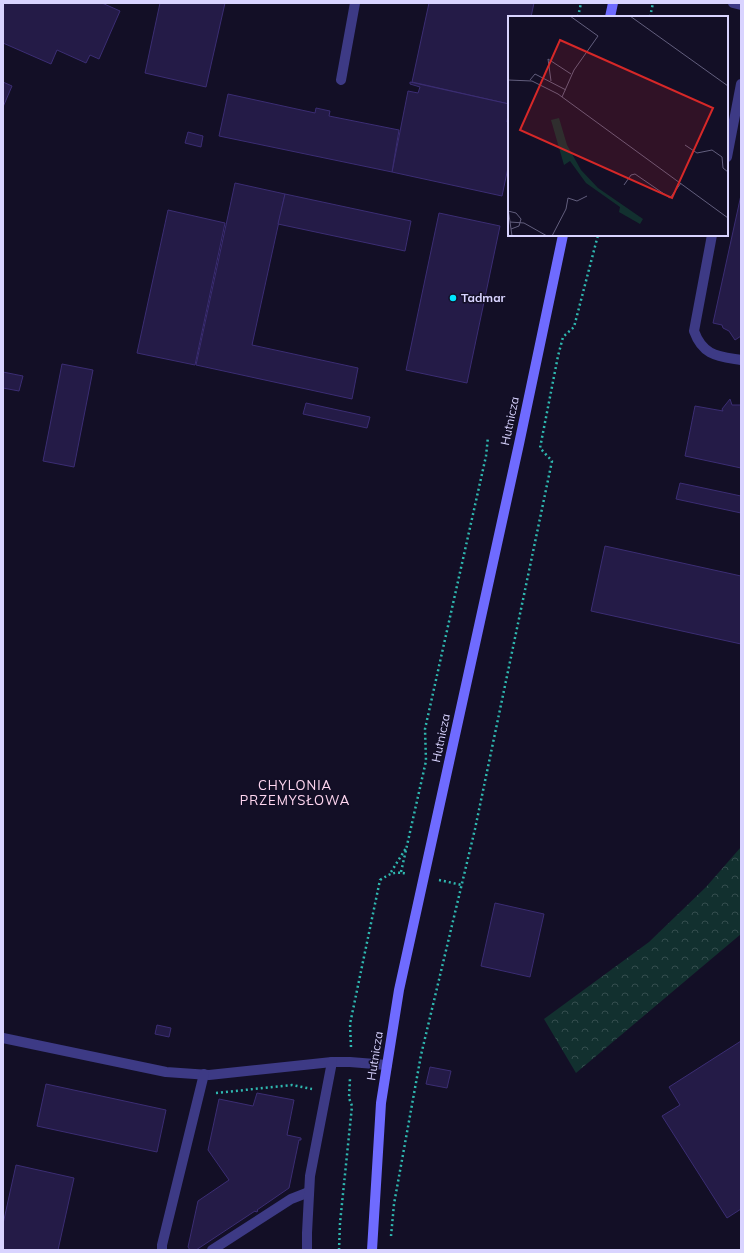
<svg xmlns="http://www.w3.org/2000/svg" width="744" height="1253" viewBox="0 0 744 1253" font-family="Mulish,sans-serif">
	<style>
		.forest { fill: url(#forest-crowns) }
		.building { fill: #241b47; stroke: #3b2d73 }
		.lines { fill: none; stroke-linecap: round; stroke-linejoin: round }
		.path { stroke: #2fb8b0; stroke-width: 2.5; stroke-dasharray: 2 3; stroke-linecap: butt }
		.service { stroke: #3d3a85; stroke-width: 10 }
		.secondary { stroke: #6f6bff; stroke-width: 10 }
		.poi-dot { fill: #00e5ff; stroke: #130f26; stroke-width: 1.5 }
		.labels { text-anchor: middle; stroke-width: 3; stroke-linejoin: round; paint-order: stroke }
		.poi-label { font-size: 12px; font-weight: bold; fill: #d9d4ff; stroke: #130f26; text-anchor: start }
		.street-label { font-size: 12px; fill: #d9d4ff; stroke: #130f26 }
		.neighbourhood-label { font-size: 13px; letter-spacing: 1px; fill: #ffd6f0; stroke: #130f26 }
		.inset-road { fill: none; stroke: #625e7d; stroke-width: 1 }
		.view { fill: #d62828; fill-opacity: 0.15; stroke: #d62828; stroke-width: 2 }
		.inset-edge { fill: none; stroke: #d9d4ff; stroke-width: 2 }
	</style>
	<defs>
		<pattern id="forest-crowns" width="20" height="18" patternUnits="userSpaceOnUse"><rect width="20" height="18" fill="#12302f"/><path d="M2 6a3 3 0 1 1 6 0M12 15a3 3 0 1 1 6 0" fill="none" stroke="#344d4e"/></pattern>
	</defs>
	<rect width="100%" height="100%" fill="#130f26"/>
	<polygon class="forest" points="741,847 741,934 576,1073 544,1019 649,942 706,887"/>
	<g class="building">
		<polygon points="3,3 102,3 120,11 99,59 90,55 86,63 57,50 51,64 3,43"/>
		<polygon points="160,3 225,3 206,87 145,73"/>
		<polygon points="429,3 534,3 531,17 509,17 509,104 412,82"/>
		<polygon points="3,82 12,86 3,107"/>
		<polygon points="410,82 509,104 507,122 509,122 509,163 502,196 392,172 408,91 418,93 420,87 410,84"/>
		<polygon points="228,94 315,113 316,108 330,111 329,116 399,130 392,172 219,136"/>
		<polygon points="188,132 203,136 201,147 185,143"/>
		<polygon points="235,183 285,194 252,345 358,368 352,399 196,365"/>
		<polygon points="285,194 411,221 405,251 278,224"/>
		<polygon points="741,195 741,336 735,340 729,331 723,328 722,325 713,323"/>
		<polygon points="168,210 225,223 195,365 137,353"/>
		<polygon points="439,213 500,226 467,383 406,370"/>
		<polygon points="62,364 93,370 74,467 43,461"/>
		<polygon points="3,372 23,376 19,391 3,388"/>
		<polygon points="730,399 732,405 741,405 741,468 685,456 695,406 723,411 722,409"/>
		<polygon points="306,403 370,417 367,428 303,414"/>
		<polygon points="680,483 741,496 741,513 676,499"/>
		<polygon points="605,546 741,576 741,644 591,611"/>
		<polygon points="495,903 544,914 530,977 481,966"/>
		<polygon points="157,1025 171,1028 169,1037 155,1034"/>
		<polygon points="741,1041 741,1209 727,1218 662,1116 680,1105 669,1087"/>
		<polygon points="430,1067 451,1071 447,1088 426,1084"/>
		<polygon points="46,1084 166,1110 157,1152 37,1126"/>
		<polygon points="257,1093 294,1100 287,1135 301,1138 301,1140 299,1140 289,1188 257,1210 258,1211 256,1212 255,1211 196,1250 190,1250 188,1247 198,1201 229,1180 208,1150 219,1099 253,1106"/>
		<polygon points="16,1165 74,1178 58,1250 3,1250 3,1224"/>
	</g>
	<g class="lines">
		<g class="path">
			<polyline points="578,17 581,3"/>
			<polyline points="650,17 653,3"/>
			<polyline points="391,872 406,848"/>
			<polyline points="401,872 426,761 425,729 486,456 488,437"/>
			<polyline points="439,880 462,885"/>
			<path d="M351 1047 350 1024 380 880C391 873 395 871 408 874"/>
			<polyline points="216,1093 292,1085 312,1089"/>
			<polyline points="391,1236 394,1204 421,1055 475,829 552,461 540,448 558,356 563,337 574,327 598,235"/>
			<polyline points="339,1250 340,1223 352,1106 349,1098 350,1078"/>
		</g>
		<g class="service">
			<polyline points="733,3 741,5"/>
			<polyline points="341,80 355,3"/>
			<polyline points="727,157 741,84"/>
			<path d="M712 235 694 331C703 356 718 356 741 360"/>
			<polyline points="3,1038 166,1072 209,1075 332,1062 350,1062 387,1065"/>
			<polyline points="162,1250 162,1245 204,1074"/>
			<polyline points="212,1250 291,1199 309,1192"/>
			<polyline points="307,1250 307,1233 310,1176 332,1062"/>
		</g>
		<g class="secondary">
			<polyline points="610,17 613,3"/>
			<polyline points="372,1250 381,1103 399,990 519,444 563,235"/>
		</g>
	</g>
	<circle class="poi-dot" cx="453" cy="298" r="4"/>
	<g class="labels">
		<g class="poi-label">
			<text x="461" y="302">Tadmar</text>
		</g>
		<g class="street-label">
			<text transform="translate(510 421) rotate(-78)" y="4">Hutnicza</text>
			<text transform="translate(441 738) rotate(-78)" y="4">Hutnicza</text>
			<text transform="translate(375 1056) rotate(-81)" y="4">Hutnicza</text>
		</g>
		<g class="neighbourhood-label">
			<text x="295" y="790">CHYLONIA<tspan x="295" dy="15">PRZEMYSŁOWA</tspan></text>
		</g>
	</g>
	<g transform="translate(508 16)">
		<rect width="220" height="220" fill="#130f26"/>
		<path d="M51 102 59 129 73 154 90 172 135 203 132 208 111 196 112 191 78 167 62 145 56 149 43 104Z" fill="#12302f"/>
		<path class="inset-road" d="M122 0 220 70M0 64 24 65 50 78 220 202M22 64 27 58 58 74M43 65 40 43 63 58M54 81 66 54 90 20 62 0M177 129 189 137 204 134 214 141 215 152 220 156M116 169 123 159 127 158 162 182 173 167M0 192 4 220M0 195 8 197 13 203 11 210 3 213M2 206 16 207 39 220M44 220 58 193 60 182 69 185 79 180"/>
		<path class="view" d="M52 24 205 92 164 182 12 114Z"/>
		<rect width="220" height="220" class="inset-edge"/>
	</g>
	<rect width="744" height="1253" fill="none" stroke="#d9d4ff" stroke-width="8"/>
</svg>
